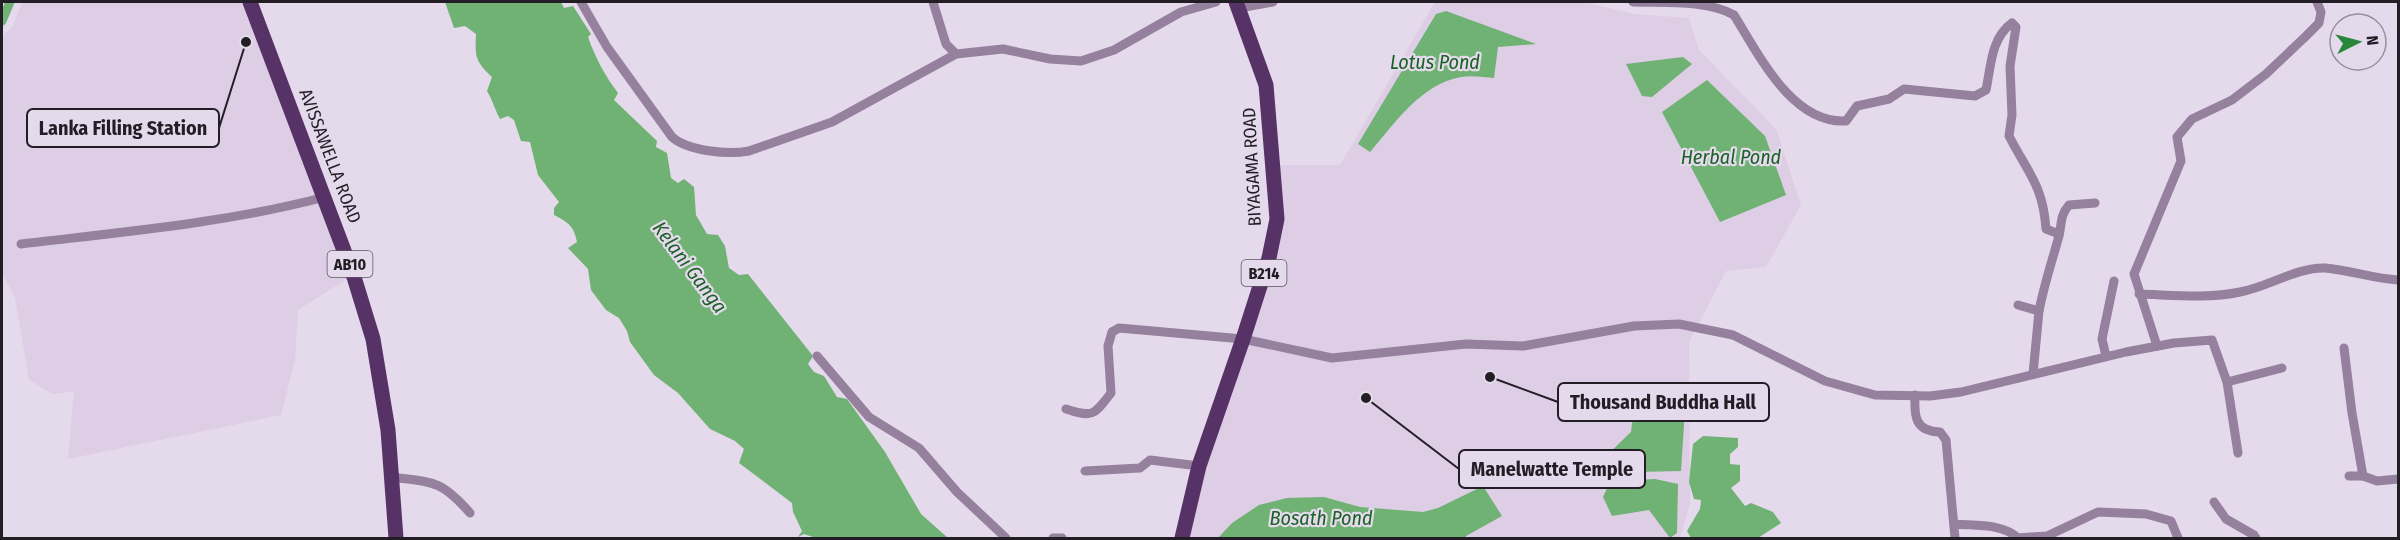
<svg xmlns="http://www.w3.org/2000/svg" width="2400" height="540" viewBox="0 0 2400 540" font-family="'Fira Sans Condensed',sans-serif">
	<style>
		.built { fill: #ddcde5 }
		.water { fill: #6fb274 }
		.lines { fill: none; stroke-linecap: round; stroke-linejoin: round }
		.canal { stroke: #6fb274; stroke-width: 9 }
		.minor { stroke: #95809e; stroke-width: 9 }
		.primary { stroke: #573267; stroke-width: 15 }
		.labels { text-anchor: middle; stroke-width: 4.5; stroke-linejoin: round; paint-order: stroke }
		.shield { fill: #e5daeb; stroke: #5d5660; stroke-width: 1.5 }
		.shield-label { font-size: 16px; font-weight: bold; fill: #231e25 }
		.street-label { font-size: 18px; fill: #231e25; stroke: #e5daeb }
		.water-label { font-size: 20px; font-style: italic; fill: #1b6227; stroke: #e5daeb }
		.leader { fill: none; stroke: #231e25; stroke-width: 2 }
		.callout-dot { fill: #231e25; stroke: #e5daeb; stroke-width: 2 }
		.callout { fill: #e5daeb; stroke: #231e25; stroke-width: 2 }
		.callout-label { font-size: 20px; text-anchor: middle; font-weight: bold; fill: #231e25 }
	</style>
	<rect width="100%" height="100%" fill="#e5daeb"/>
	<g class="built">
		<polygon points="22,2 243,2 347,279 298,310 295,359 281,415 68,459 74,391 53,394 29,380 15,297 2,273 2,36 13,26"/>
		<polygon points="1435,2 1583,2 1634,14 1689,18 1699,50 1776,129 1801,205 1766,267 1726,271 1689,342 1690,504 1680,538 1185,538 1201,466 1271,258 1276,165 1340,165"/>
	</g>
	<g class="water">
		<path d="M445 2H561L564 8 573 6 591 34 588 37C595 57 605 76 618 93L614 100 657 141 656 147 667 153 671 178 678 183 684 179 694 187 696 215 707 234 718 235 725 246 729 268 739 275 748 274 813 356 808 364 814 372 824 376 837 397 847 399 885 452 921 514 948 538H816L804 534 798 537 802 531 793 512 792 503 739 463 744 449 735 441 710 429 678 393 654 375 630 342 627 331 619 318 606 310 591 290 588 269 568 248 577 242C574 226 568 222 554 215V208L559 202 538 175 530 142 521 141 514 120 508 116 500 119C495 110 493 101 487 91L492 77C475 61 475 56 476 34L465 26 454 28Z"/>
		<path d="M1446 11 1536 44 1498 47 1494 78C1484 77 1471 75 1461 77 1421 84 1395 123 1370 152L1358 144 1436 14Z"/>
		<polygon points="1683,57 1692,64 1652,97 1642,96 1626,64"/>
		<polygon points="1707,80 1765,136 1786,195 1720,222 1662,112"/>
		<polygon points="1665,407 1685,409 1681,471 1636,472 1635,480 1655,479 1678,484 1677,533 1670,538 1649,510 1612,516 1603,497 1610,482 1600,462 1631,432 1632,423 1643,409"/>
		<polygon points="1703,436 1738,438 1738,447 1730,454 1730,464 1740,465 1740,481 1731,488 1745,506 1751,503 1773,512 1781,523 1758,538 1691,538 1687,531 1700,509 1701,500 1694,499 1689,482 1693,444"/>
		<polygon points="1483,486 1502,516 1466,536 1466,538 1218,538 1232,523 1259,505 1287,498 1324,497 1360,507 1423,512 1438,508"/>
	</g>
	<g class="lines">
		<polyline class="canal" points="2,21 10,2"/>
		<g class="minor">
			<path d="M581 2 607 47 672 137C688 151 728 155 749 151L832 122 956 54 1003 49 1050 59 1081 61 1114 50 1181 12 1216 2"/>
			<polyline points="933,2 946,44 956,54"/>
			<path d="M1633 2C1664 3 1708 0 1734 15 1759 55 1792 124 1846 121L1857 106 1889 99 1904 89 1975 96 1986 90C1991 66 1991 38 2012 23L2016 27 2010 66 2012 115 2009 136C2028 173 2043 185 2046 229L2059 234"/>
			<polyline points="1239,8 1273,2"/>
			<path d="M21 244C122 232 226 223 325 197"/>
			<path d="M2139 294C2173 295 2207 299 2240 292 2268 287 2297 267 2325 268 2350 270 2374 279 2398 280"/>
			<polyline points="2018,305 2039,311 2033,374"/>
			<path d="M2039 311C2044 285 2052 261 2059 236 2062 223 2060 215 2069 205L2095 203"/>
			<polyline points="2157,346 2134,274 2181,161 2177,137 2192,119 2232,100 2266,74 2305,37 2319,23 2321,12 2317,2"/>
			<polyline points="2344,348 2352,413 2363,476"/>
			<polyline points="817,356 869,417 919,448 957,492 1006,538"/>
			<polyline points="2106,356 2102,339 2114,281"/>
			<polyline points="2227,382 2282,368"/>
			<path d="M1915 395C1914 417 1915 431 1940 432L1946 440 1955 538"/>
			<path d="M1066 409C1093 418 1094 415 1111 393L1108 346 1112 332 1119 328 1243 339 1332 358 1466 344 1523 346 1634 326 1679 324 1733 335 1825 381 1875 395 1930 396 1961 392 2126 352 2174 343 2212 340 2227 382 2238 453"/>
			<polyline points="1085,471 1140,468 1150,460 1199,466"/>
			<polyline points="2349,476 2363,476 2377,481 2398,479"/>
			<path d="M390 477C433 482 441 480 470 513"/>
			<polyline points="2214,502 2226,519 2254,535 2256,538"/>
			<path d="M1954 524C1975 526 2002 523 2018 538"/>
			<polyline points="1053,538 1062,538"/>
			<polyline points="2017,538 2047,536 2098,512 2146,514 2171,521 2178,538"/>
		</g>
		<g class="primary">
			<polyline points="250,2 354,277 373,339 388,430 396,538"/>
			<polyline points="1182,538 1199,466 1243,339 1269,258 1277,219 1266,85 1236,2"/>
		</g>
	</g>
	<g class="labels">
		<g class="shield">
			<rect x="327.5" y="251" width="45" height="26" rx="4.5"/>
			<rect x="1241.5" y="260" width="45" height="26" rx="4.5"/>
		</g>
		<g class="shield-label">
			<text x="350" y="270">AB10</text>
			<text x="1264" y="279">B214</text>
		</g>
		<g class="street-label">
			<text transform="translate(330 156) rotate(69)" y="6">AVISSAWELLA ROAD</text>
			<text transform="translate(1252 167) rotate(-93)" y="6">BIYAGAMA ROAD</text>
		</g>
		<g class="water-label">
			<text x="1435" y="69">Lotus Pond</text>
			<text x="1731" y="164">Herbal Pond</text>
			<text transform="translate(690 267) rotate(53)" y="7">Kelani Ganga</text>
			<text x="1321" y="525">Bosath Pond</text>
		</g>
	</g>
	<path class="leader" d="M246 42L219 128M1490 377L1558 402M1366 398L1459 469"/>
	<g class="callout-dot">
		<circle cx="246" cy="42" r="6"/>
		<circle cx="1490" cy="377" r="6"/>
		<circle cx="1366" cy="398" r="6"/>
	</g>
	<g class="callout">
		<rect x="27" y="109" width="192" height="38" rx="6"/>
		<rect x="1558" y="383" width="211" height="38" rx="6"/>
		<rect x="1459" y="450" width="186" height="38" rx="6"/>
	</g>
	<g class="callout-label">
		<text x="123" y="135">Lanka Filling Station</text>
		<text x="1663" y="409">Thousand Buddha Hall</text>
		<text x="1552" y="476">Manelwatte Temple</text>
	</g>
	<rect width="2400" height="540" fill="none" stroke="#231e25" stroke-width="6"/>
	<g transform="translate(2358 42) rotate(84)"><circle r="28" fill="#e5daeb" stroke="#978f9c" stroke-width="1.5"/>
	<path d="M0-4.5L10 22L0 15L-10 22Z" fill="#298739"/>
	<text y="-9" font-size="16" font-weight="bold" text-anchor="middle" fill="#231e25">N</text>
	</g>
</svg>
